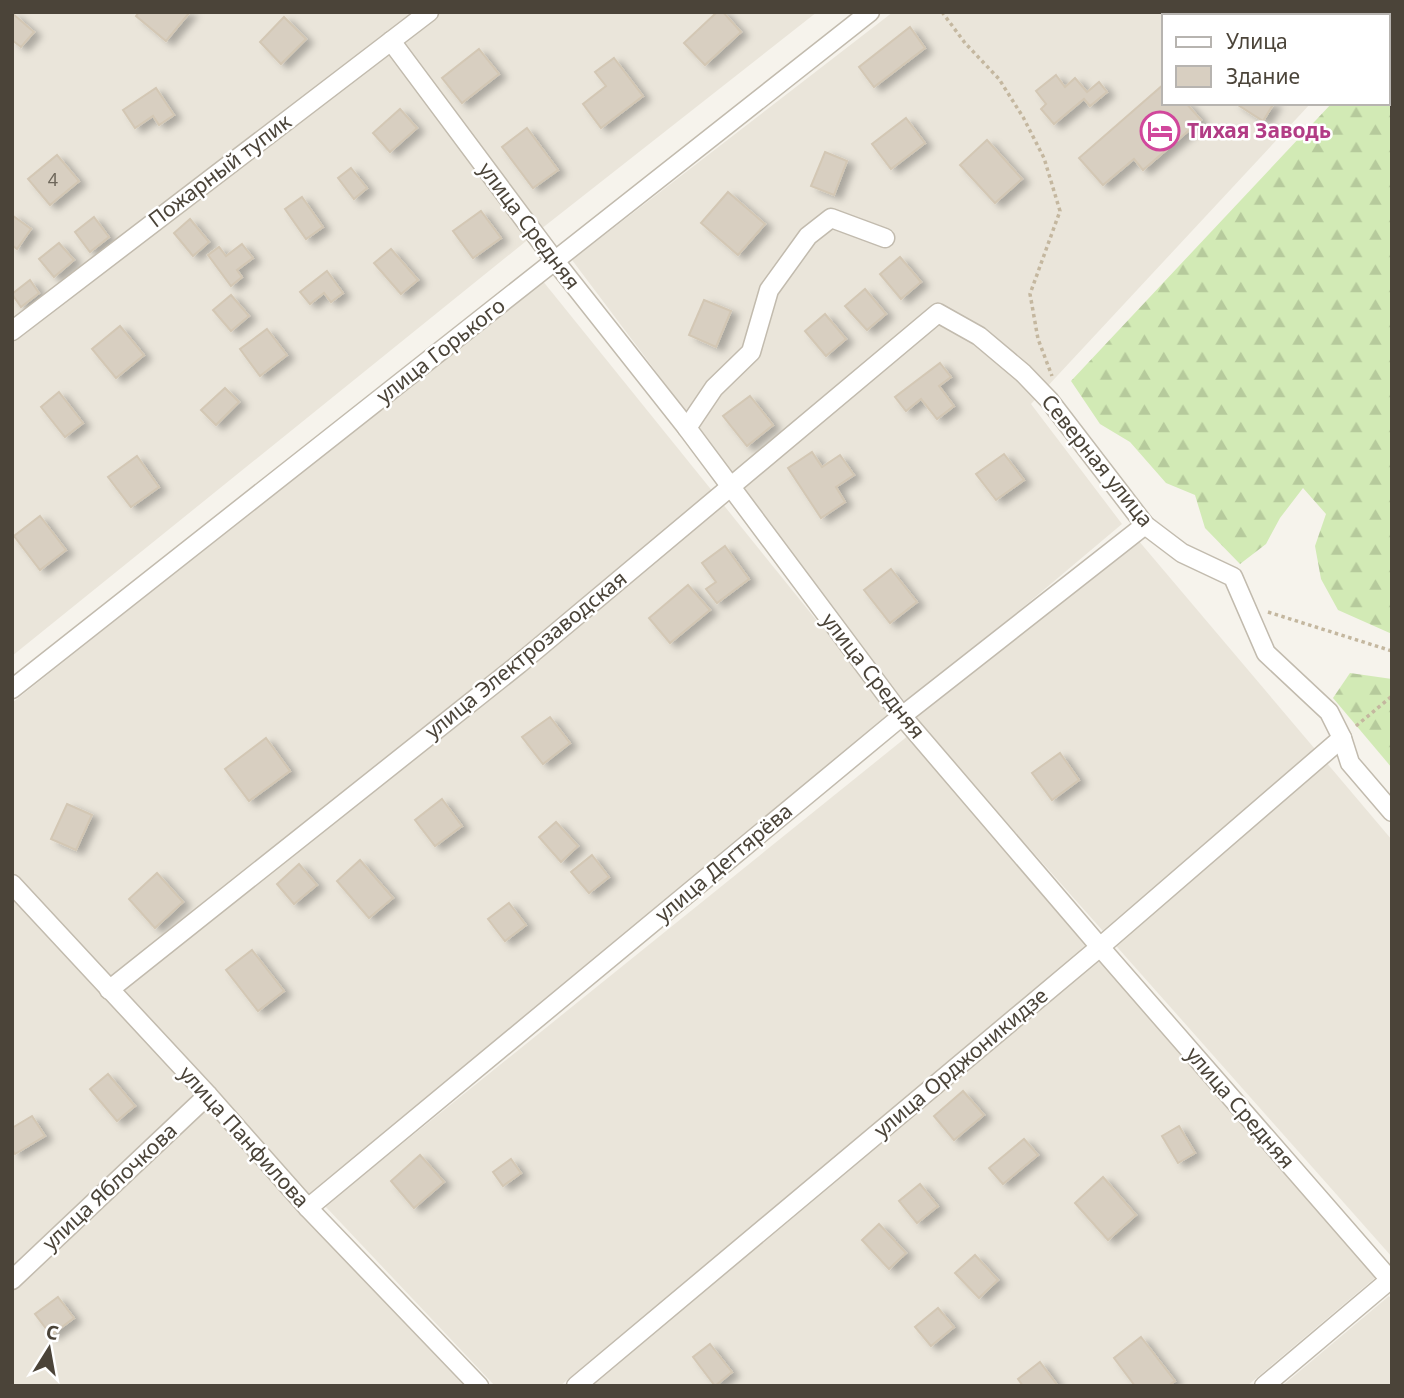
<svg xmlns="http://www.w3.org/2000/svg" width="1404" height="1398" viewBox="0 0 1404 1398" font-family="'Noto Sans',sans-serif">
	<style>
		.residential { fill: #eae5da }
		.forest { fill: url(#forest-firs) }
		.building { fill: #d8cfc1; stroke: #d3c7b4; stroke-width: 2; filter: url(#shadow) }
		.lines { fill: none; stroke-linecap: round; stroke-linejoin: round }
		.street-casing { stroke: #c2bbae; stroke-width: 21 }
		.path { stroke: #c4b79f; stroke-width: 3.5; stroke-dasharray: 3.5 3.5; stroke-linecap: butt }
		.street { stroke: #fff; stroke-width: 18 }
		.labels { text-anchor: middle; stroke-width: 5; stroke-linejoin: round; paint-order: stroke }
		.number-label { font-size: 18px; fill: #6e675b }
		.hotel-label { font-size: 21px; font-weight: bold; fill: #b23c85; stroke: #fff; text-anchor: start }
		.street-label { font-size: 21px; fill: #4b4439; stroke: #fff }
	</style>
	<defs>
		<pattern id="forest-firs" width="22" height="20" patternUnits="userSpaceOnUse" patternTransform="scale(1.75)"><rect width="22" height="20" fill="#d2eab5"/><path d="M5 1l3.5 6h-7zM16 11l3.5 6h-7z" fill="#b6ca9c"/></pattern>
		<filter id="shadow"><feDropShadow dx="7" dy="4" stdDeviation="3.5" flood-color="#0004"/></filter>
	</defs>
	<rect width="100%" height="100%" fill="#f6f3ec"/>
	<g class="residential">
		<polygon points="12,12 817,12 541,229 12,656"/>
		<polygon points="893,12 1323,12 1330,16 1164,16 1164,103 1311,103 1031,404 1122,524 907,705 572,260"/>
		<polygon points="542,280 893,715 309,1195 12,872 12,703"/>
		<polygon points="1138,540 1392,840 1392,1257 914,718"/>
		<polygon points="909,735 1089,947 560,1386 495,1386 325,1206"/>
		<polygon points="12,897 196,1094 12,1267"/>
		<polygon points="1100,960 1375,1278 1247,1386 578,1386"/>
		<polygon points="206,1109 466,1386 12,1386 12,1292"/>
		<polygon points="1389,1296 1392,1300 1392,1386 1282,1386"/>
	</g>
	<g class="forest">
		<polygon points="1392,40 1392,634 1338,610 1321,579 1315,546 1326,514 1303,488 1280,518 1266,544 1240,564 1205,528 1195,495 1166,483 1130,442 1100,424 1071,381 1332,103 1388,103 1388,44"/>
		<polygon points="1350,673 1392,679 1392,768 1333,698"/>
	</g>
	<g class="building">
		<polygon points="139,12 190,12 166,41 136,16"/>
		<polygon points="717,12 723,12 741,32 705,65 684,43"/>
		<polygon points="12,13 34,32 21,47 12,40"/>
		<polygon points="284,17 306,39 281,64 260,42"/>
		<polygon points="910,27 925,48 874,87 859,67"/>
		<polygon points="479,49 499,74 462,103 442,78"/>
		<polygon points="614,58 643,96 601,128 583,104 606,86 595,72"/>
		<polygon points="1056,75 1065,87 1075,78 1087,92 1099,82 1107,92 1090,106 1084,99 1054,124 1041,109 1046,104 1036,91"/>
		<polygon points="1164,84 1164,103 1186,103 1201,120 1143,170 1134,159 1103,185 1079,158"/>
		<polygon points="156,88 174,115 159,125 153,116 135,128 123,110"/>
		<polygon points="1235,103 1274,103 1263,121"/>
		<polygon points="400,109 417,128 390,152 373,133"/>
		<polygon points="906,118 925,143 891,169 872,144"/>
		<polygon points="527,128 558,170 533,188 502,147"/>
		<polygon points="987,140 1022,179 995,203 960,165"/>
		<polygon points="825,152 847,161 834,195 811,186"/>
		<polygon points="57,155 79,181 50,205 28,179"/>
		<polygon points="351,168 367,188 354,199 338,178"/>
		<polygon points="728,192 765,224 738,255 701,223"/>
		<polygon points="302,197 323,227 306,239 285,209"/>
		<polygon points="481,211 501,238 473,258 453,231"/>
		<polygon points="12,215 31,229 17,249 12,245"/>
		<polygon points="94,217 109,237 90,252 75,232"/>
		<polygon points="190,219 209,242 193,256 174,233"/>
		<polygon points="59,243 74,260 54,277 39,259"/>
		<polygon points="242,244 253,258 237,270 242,277 231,286 208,255 219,247 226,256"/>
		<polygon points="391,249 418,280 401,294 374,263"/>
		<polygon points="900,257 921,282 901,299 880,274"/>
		<polygon points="327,271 343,293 331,302 324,293 310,304 300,292"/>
		<polygon points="30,280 39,293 21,307 12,294"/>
		<polygon points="865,289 886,314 867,330 845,306"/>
		<polygon points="231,295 249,316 231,331 213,310"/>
		<polygon points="704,300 731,311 716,347 689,335"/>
		<polygon points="825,314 846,339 826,356 805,331"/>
		<polygon points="120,326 144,355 116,378 92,349"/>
		<polygon points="267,329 287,355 260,376 240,349"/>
		<polygon points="940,363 951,377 939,386 954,406 937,419 921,399 906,411 895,397"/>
		<polygon points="225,388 239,402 216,425 201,410"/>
		<polygon points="59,392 83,423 65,437 41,407"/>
		<polygon points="750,396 773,425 747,446 723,416"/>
		<polygon points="812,452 822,467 840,455 854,475 836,487 845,502 821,518 788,468"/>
		<polygon points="1004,454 1024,480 996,500 976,474"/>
		<polygon points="137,456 159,487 131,507 108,477"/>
		<polygon points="40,516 66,550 40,570 14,536"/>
		<polygon points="725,546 749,579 717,603 706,589 716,582 702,563"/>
		<polygon points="891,569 917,602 890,623 864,590"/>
		<polygon points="688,585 710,610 670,643 649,618"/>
		<polygon points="550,717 570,743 543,764 522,737"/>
		<polygon points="266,738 290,771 249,801 225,769"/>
		<polygon points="1060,753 1079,780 1052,800 1032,773"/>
		<polygon points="442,799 462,826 435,846 415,820"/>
		<polygon points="67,804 92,815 76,850 51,839"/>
		<polygon points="556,822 578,846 561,862 539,837"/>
		<polygon points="592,855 609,877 589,893 571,872"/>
		<polygon points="360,860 393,898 369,918 337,881"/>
		<polygon points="299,864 317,885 294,904 277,884"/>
		<polygon points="157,873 183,902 155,928 129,899"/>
		<polygon points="509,903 526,925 505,941 488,919"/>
		<polygon points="252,950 284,991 258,1011 226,970"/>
		<polygon points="108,1074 135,1106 117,1121 90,1089"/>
		<polygon points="963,1091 984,1115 954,1140 934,1116"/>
		<polygon points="32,1116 45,1136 15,1154 12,1149 12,1128"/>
		<polygon points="1179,1126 1195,1153 1178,1163 1162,1136"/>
		<polygon points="1024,1139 1038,1155 1003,1184 989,1168"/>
		<polygon points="420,1155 444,1182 414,1208 391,1181"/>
		<polygon points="511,1159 521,1173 503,1186 493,1172"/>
		<polygon points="1103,1177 1136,1215 1108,1240 1075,1203"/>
		<polygon points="920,1184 938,1206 917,1223 899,1201"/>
		<polygon points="879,1224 906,1253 889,1269 862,1240"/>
		<polygon points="975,1255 998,1280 979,1298 955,1273"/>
		<polygon points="58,1297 74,1318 51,1335 35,1314"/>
		<polygon points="938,1308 954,1327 931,1346 915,1327"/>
		<polygon points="1141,1337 1175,1381 1168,1386 1135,1386 1114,1358"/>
		<polygon points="710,1344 732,1372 715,1386 693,1357"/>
		<polygon points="1040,1362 1058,1386 1023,1386 1018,1379"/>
	</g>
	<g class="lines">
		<defs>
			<g id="street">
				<polyline points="391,41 555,261 687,428 902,716 1100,947 1392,1282"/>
				<polyline points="12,331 429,12"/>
				<polyline points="687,428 714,388 751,352 769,290 808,236 831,218 885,238"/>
				<polyline points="12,689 870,12"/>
				<polyline points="12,884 208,1095 308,1208 479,1386"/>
				<polyline points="109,990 519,664 938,313 979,336 1023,373 1049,400 1145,525 1182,553 1233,577 1266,653 1329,712 1342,738 1350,763 1392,812"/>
				<polyline points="308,1208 902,716 1145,525"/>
				<polyline points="12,1280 208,1095"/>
				<polyline points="576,1386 1100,947 1342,738"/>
				<polyline points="1264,1386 1392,1278"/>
			</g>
		</defs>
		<use href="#street" class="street-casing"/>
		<g class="path">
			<polyline points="942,12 965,43 999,79 1023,117 1044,158 1060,211 1030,294 1038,339 1052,376"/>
			<polyline points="1268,612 1392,651"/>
			<polyline points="1356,726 1392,696"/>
		</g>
		<use href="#street" class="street"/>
	</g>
	<defs>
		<symbol id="hotel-ring" viewBox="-11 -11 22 22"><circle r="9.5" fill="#fff" stroke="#d1479c" stroke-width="1.5"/><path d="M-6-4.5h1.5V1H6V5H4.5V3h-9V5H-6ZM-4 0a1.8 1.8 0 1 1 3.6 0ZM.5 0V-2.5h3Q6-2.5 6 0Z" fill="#d1479c"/></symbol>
	</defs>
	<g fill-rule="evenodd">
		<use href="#hotel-ring" x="1138" y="109" width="44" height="44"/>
	</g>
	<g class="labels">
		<g class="number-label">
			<text x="53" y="186">4</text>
		</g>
		<g class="hotel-label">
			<text x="1187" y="138">Тихая Заводь</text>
		</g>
		<g class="street-label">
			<text transform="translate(220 171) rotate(-37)" y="7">Пожарный тупик</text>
			<text transform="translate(529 226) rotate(53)" y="7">улица Средняя</text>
			<text transform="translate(441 351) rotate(-38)" y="7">улица Горького</text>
			<text transform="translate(1097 461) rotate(51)" y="7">Северная улица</text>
			<text transform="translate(526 655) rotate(-39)" y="7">улица Электрозаводская</text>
			<text transform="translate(873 676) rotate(52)" y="7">улица Средняя</text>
			<text transform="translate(724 863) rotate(-40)" y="7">улица Дегтярёва</text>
			<text transform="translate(961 1063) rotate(-40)" y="7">улица Орджоникидзе</text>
			<text transform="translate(1240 1108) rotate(49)" y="7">улица Средняя</text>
			<text transform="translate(244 1137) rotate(48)" y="7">улица Панфилова</text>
			<text transform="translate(110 1187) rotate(-43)" y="7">улица Яблочкова</text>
		</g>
	</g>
	<rect width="1404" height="1398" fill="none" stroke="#4b4439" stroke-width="28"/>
	<rect x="1162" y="14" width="228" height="91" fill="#ffffff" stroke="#b7b4b0" stroke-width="2"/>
	<rect x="1176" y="37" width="35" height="10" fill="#ffffff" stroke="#b7b4b0" stroke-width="2"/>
	<text x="1226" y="49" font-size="21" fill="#4b4439">Улица</text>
	<rect x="1176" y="66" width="35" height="21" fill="#d8cfc1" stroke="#b7b4b0" stroke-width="2"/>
	<text x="1226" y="84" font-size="21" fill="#4b4439">Здание</text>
	<g transform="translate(49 1349) rotate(11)" stroke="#ffffff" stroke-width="5" paint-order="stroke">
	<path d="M0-5L12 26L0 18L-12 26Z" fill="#4b4439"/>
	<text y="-10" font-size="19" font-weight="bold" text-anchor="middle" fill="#4b4439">С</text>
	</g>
</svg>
